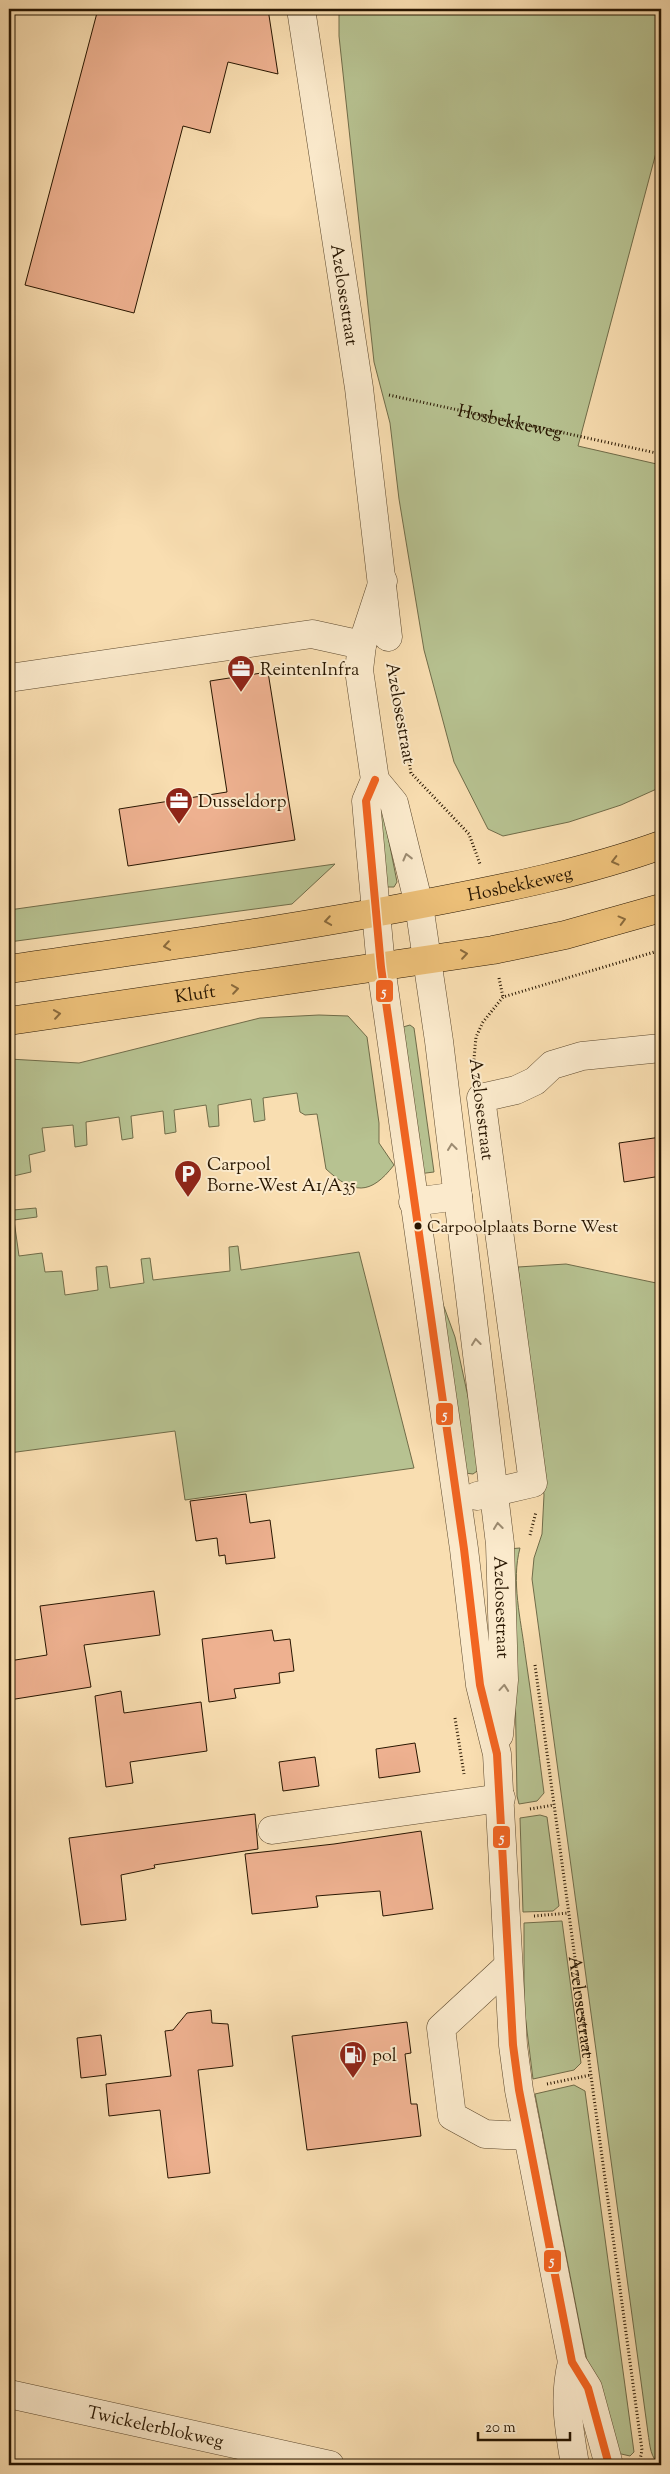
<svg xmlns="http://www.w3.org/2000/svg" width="670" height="2474" viewBox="0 0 670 2474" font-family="'Sorts Mill Goudy',serif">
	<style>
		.green { fill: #b7c291; stroke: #706c49 }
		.building { fill: #eeb190; stroke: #281601 }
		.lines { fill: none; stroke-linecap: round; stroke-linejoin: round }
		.minor-casing { stroke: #5c482d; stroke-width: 29 }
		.major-casing { stroke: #281601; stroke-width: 29 }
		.path { stroke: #281601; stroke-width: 3; stroke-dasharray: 1 2.5; stroke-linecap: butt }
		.minor { stroke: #fbeacc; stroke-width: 28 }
		.major { stroke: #ecbf78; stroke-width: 28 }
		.bus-1-casing { stroke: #fbeacc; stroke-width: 11 }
		.bus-1 { stroke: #f26522; stroke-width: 8 }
		.oneway { stroke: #9c8b71 }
		.oneway2 { stroke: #8a6a3c }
		.bus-dot { fill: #281601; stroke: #fbeacc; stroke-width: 2 }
		.labels { text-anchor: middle; stroke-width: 4; stroke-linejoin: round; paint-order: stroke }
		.bus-label { font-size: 17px; fill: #281601; stroke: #fbeacc; text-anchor: start }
		.street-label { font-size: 18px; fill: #281601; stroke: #fbeacc }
		.poi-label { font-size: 18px; fill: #281601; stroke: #fbeacc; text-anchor: start }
		.line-badge { stroke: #fbeacc; stroke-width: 2 }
		.badge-label { font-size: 14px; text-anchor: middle; font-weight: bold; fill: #fff }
	</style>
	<rect width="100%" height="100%" fill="#f9deb1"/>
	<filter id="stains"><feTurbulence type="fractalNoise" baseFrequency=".004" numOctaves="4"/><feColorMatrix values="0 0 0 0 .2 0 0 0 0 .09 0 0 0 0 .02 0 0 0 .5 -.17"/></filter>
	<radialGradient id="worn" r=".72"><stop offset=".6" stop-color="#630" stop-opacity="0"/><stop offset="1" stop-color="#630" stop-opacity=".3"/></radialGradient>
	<g class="green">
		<polygon points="339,9 661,9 661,134 578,446 661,465 661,787 621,805 569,822 503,836 488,829 454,762 424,650 399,499 390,423 374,362 339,36"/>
		<polygon points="374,801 381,801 397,882 394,887 387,887"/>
		<polygon points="335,864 292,904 9,942 9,910"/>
		<path d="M319 1015 348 1016 367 1037 379 1123V1143L394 1165C370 1196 353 1194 326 1169L317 1114 305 1115 300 1112 297 1093 263 1098 265 1120 254 1122 251 1099 218 1105 219 1126 209 1127 206 1105 174 1110 176 1132 165 1134 163 1111 131 1116 133 1138 122 1140 119 1117 86 1122 87 1145 75 1147 73 1125 42 1128 45 1151 29 1155 31 1172 9 1177V1059L79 1063 260 1018Z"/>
		<polygon points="410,1025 414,1028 434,1172 418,1174 403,1027"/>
		<polygon points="9,1180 13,1210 36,1208 37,1217 14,1220 19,1256 42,1253 45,1272 62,1271 65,1295 98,1290 96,1267 107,1266 110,1288 144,1283 141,1259 150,1258 153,1280 230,1271 229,1247 238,1246 241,1270 359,1252 414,1468 185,1500 175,1431 9,1453"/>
		<path d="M566 1264 661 1284V2465C650 2459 650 2445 648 2433L532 1579 534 1558 542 1534 544 1495 518 1267Z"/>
		<polygon points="439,1293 455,1337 482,1461 480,1469 473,1474 465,1473"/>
		<path d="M520 1548C511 1581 521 1620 525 1653 532 1700 538 1747 544 1793L537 1801 519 1804 517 1796 514 1620 508 1549Z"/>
		<polygon points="540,1815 547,1817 559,1906 553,1911 523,1912 520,1818"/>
		<polygon points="562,1921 581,2063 574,2070 533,2079 524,2007 524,1923"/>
		<polygon points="574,2085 585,2091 634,2452 630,2456 617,2453 587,2361 581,2332 535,2094"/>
	</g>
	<g class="building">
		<polygon points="98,9 268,9 278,74 228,62 210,133 183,126 134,313 25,285"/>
		<polygon points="268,672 295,840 128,866 119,809 227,792 210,681"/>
		<polygon points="661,1137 661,1176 624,1182 619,1143"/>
		<polygon points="246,1494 250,1523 270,1520 275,1558 226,1564 225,1555 219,1556 217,1538 196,1541 190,1501"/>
		<polygon points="154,1591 160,1635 84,1645 91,1687 9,1700 9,1661 47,1655 40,1606"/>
		<polygon points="272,1630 274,1641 290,1639 294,1671 279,1673 280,1683 234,1689 236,1698 209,1702 202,1639"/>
		<polygon points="121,1691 124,1713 201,1702 207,1751 130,1762 133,1783 106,1787 95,1696"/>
		<polygon points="415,1743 420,1772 379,1778 376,1749"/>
		<polygon points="315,1757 319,1786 283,1791 279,1762"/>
		<polygon points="255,1814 258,1849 154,1865 155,1868 121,1875 126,1920 81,1925 69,1838"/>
		<polygon points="421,1831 433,1909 383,1916 380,1891 316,1896 318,1907 252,1914 245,1854 334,1844"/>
		<polygon points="211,2010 212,2023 228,2024 233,2066 198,2070 210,2173 168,2178 160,2110 109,2116 106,2084 171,2076 165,2031 173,2030 187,2013"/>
		<polygon points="407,2022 411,2053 405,2054 411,2104 417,2104 421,2136 307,2150 292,2036"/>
		<polygon points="101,2035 106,2075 81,2078 77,2038"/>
	</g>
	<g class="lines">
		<defs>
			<g id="minor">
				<path id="s3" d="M301 9 359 388 388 637"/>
				<path id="s4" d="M383 581 362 645 359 670 375 780 394 803 419 905 439 1041 500 1544 504 1680 499 1735"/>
				<polyline points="9,678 312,634 362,645"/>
				<polyline points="375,780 366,801 381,967 464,1549 480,1685 497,1754 513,2045 519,2090 572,2362 588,2388 609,2465"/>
				<polyline points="413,1202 458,1196"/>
				<polyline points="477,1496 533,1483 481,1098 516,1090 535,1081 552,1065 582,1056 661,1048"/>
				<polyline points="272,1830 501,1798"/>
				<polyline points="507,1967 441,2028 452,2116 485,2134 528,2136"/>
				<path d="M572 2362C563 2400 569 2427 575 2465"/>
				<path id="s5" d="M9 2394 330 2465"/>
			</g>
			<g id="major">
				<path id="s6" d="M9 969C148 949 288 930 427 903 506 888 586 872 661 845"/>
				<path id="s7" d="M9 1021 493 950 565 935 661 908"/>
			</g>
		</defs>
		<use href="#minor" class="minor-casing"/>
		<use href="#major" class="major-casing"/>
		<g class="path">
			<path id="s1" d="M389 395 661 454"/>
			<polyline points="393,665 411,773 469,834 480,864"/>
			<polyline points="499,978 503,997"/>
			<polyline points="476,1070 474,1059 476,1037 483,1022 503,997 661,950"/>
			<polyline points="530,1535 536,1512"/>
			<path id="s2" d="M535 1665 642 2450 640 2460 648 2465"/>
			<polyline points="455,1718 464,1774"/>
			<polyline points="530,1809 554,1805"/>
			<polyline points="534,1916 569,1913"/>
			<polyline points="547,2084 591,2075"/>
		</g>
		<use href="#minor" class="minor"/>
		<use href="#major" class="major"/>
		<defs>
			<polyline id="bus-1" points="375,780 366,801 381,967 464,1549 480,1685 497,1754 513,2045 519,2090 572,2362 588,2388 609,2465"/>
		</defs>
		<use href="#bus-1" class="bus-1-casing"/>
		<use href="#bus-1" class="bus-1"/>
	</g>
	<defs><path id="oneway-chevron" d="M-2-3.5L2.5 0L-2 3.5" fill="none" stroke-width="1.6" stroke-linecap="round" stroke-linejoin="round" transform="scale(1.25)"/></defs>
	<g class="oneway">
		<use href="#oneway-chevron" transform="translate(407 857) rotate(-104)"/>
		<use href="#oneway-chevron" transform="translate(452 1147) rotate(-97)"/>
		<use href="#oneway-chevron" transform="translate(476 1342) rotate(-97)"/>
		<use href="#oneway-chevron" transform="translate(498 1526) rotate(-97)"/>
		<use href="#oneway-chevron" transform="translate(504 1688) rotate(-85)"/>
	</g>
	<g class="oneway2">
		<use href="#oneway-chevron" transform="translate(615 861) rotate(166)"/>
		<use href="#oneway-chevron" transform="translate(622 920) rotate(-15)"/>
		<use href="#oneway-chevron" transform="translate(328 921) rotate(171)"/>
		<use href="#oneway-chevron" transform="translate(167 946) rotate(171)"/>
		<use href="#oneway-chevron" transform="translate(464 954) rotate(-8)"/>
		<use href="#oneway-chevron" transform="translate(235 989) rotate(-8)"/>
		<use href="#oneway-chevron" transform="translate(57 1014) rotate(-8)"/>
	</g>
	<defs>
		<symbol id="office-pin" viewBox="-11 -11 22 30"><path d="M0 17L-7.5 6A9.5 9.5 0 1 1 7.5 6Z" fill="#8f2418" stroke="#fbeacc"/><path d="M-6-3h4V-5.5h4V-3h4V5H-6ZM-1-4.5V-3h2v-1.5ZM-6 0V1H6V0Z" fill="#fff"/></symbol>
		<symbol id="parking-pin" viewBox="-11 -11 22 30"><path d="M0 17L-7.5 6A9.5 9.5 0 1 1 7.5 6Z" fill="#8f2418" stroke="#fbeacc"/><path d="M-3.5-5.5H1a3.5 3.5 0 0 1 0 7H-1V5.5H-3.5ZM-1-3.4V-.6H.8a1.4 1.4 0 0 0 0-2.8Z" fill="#fff"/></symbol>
		<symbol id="fuel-pin" viewBox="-11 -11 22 30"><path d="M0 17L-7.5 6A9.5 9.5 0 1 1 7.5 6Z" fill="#8f2418" stroke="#fbeacc"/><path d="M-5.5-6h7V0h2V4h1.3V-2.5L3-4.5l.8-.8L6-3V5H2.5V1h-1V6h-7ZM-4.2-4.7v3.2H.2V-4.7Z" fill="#fff"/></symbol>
	</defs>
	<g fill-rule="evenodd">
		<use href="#office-pin" x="225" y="653" width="32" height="43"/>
		<use href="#office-pin" x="163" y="785" width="32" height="43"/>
		<use href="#parking-pin" x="172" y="1158" width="32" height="43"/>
		<use href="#fuel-pin" x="337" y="2039" width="32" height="43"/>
	</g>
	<circle class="bus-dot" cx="418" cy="1226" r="4.5"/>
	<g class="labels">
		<g class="bus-label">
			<text x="427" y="1232">Carpoolplaats Borne West</text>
		</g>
		<g class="street-label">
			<text dy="6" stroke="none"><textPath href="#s3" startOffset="289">Azelosestraat</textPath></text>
			<text dy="6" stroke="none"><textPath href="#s1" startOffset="124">Hosbekkeweg</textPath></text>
			<text transform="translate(401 713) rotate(80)" y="6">Azelosestraat</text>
			<text dy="6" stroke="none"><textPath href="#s6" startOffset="518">Hosbekkeweg</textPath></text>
			<text dy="6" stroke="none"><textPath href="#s7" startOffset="188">Kluft</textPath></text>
			<text transform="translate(482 1109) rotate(83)" y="6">Azelosestraat</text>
			<text dy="6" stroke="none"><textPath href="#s4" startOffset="1046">Azelosestraat</textPath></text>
			<text dy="6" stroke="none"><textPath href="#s2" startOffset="345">Azelosestraat</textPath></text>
			<text dy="6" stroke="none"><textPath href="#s5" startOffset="150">Twickelerblokweg</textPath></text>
		</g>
		<g class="poi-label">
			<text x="260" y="675">ReintenInfra</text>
			<text x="198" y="807">Dusseldorp</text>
			<text x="207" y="1170">Carpool<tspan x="207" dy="21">Borne-West A1/A35</tspan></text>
			<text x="372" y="2061">pol</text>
		</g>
	</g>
	<g class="line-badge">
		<rect x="375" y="979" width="19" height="24" rx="5" fill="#f26522"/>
		<rect x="435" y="1402" width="19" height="24" rx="5" fill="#f26522"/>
		<rect x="492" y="1825" width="19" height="24" rx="5" fill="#f26522"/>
		<rect x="543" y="2249" width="19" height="24" rx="5" fill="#f26522"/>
	</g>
	<g class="badge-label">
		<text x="384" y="996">5</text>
		<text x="445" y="1419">5</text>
		<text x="502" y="1842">5</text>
		<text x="552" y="2265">5</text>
	</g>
	<rect width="670" height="2474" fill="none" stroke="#f9deb1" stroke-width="30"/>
	<rect x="10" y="10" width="650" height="2454" fill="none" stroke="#281601" stroke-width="2.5"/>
	<rect x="15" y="15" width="640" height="2444" fill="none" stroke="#281601"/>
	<path d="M478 2432v8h92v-8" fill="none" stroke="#281601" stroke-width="2.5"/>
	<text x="485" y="2432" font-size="15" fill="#281601" stroke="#fbeacc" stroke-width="4" paint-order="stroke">20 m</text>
	<rect width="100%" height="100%" filter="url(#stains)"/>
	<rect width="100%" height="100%" fill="url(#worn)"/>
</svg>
